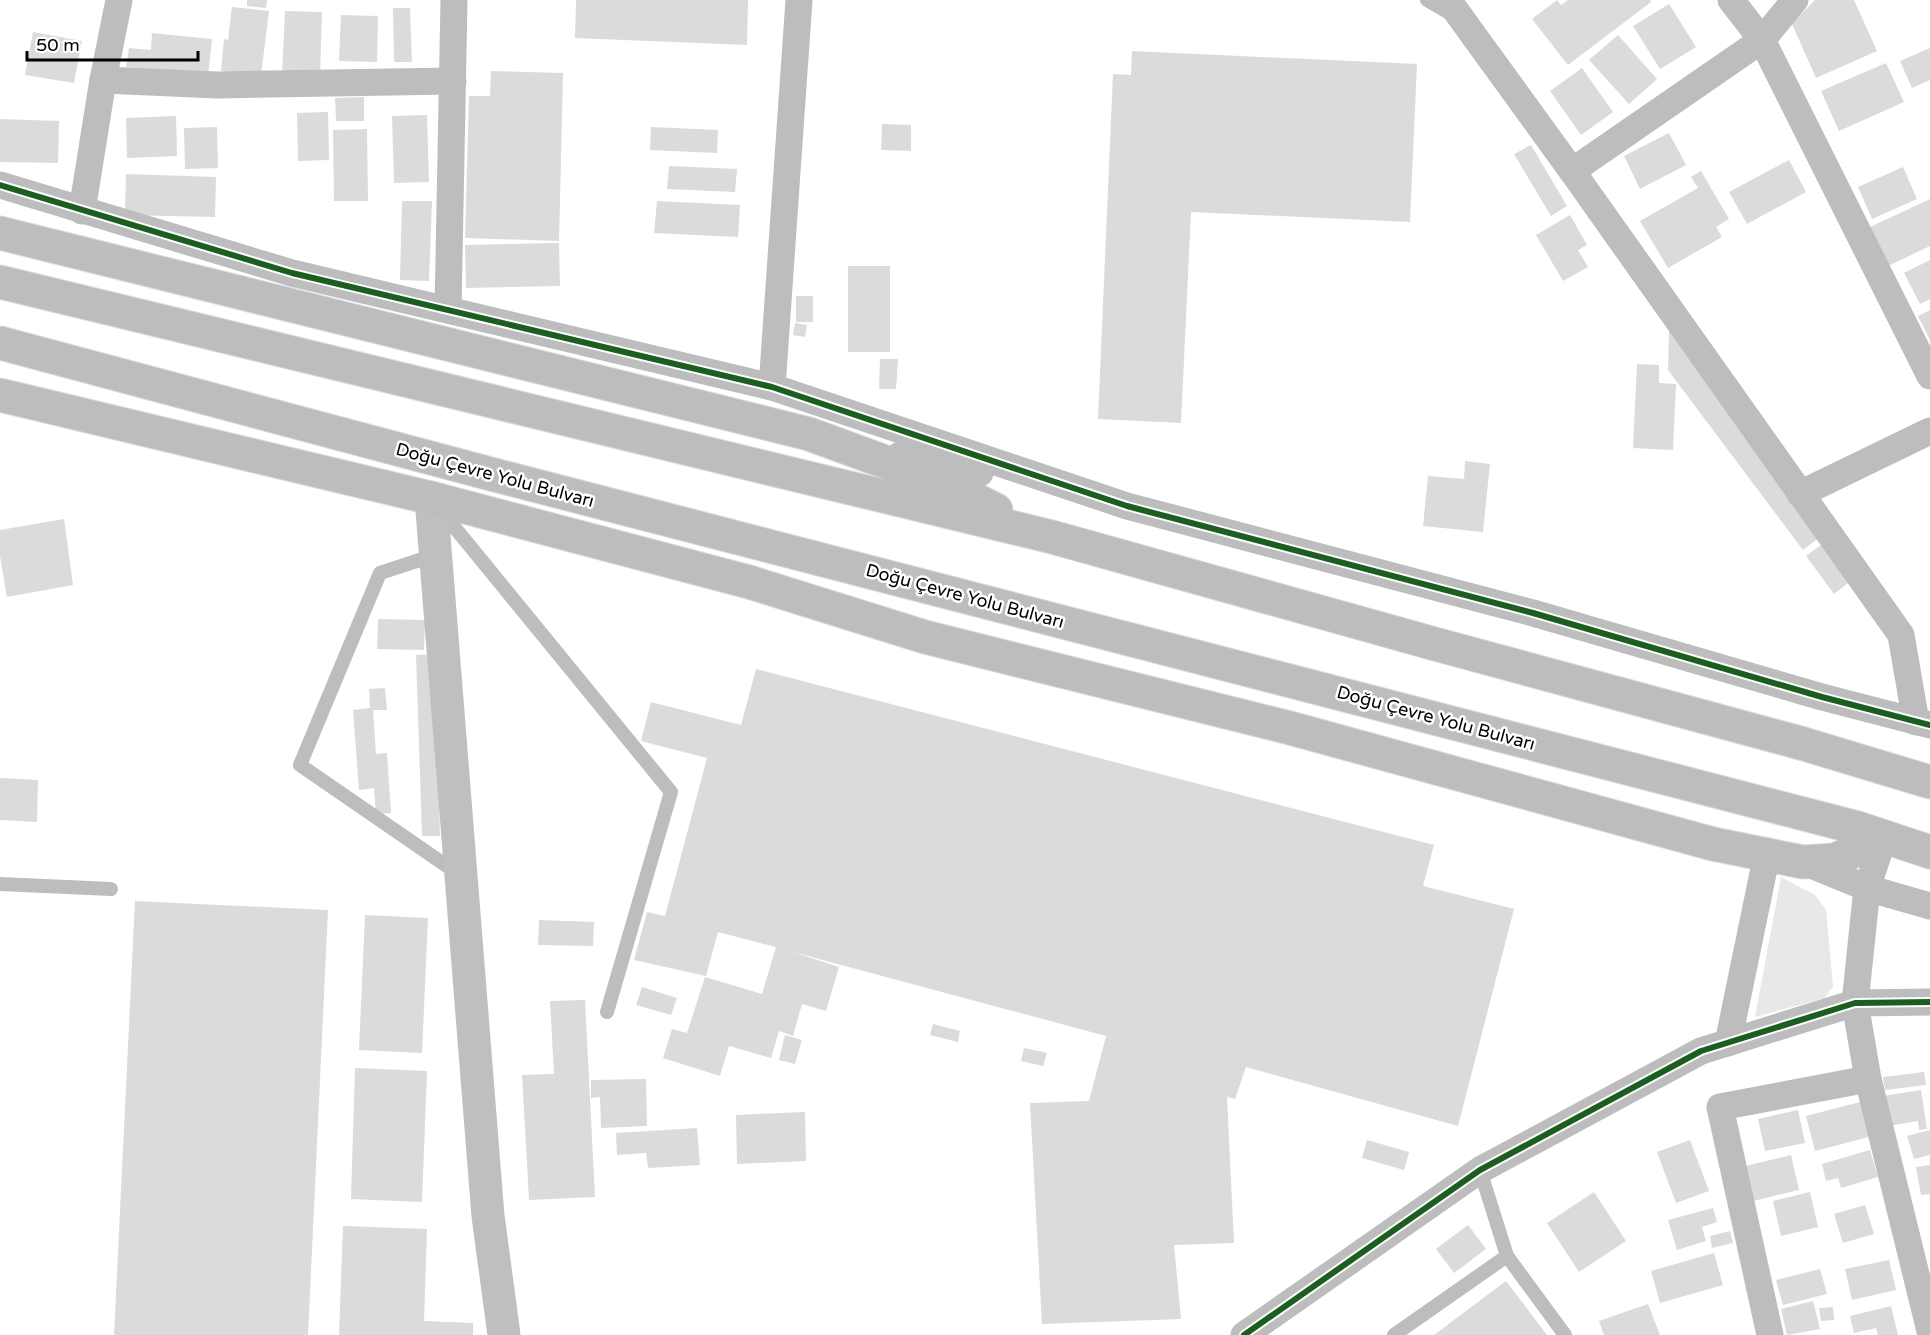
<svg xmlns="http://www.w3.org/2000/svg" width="1930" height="1335" viewBox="0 0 1930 1335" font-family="'Varela Round',sans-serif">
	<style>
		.green { fill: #e8e8e8 }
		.building { fill: #dbdbdb }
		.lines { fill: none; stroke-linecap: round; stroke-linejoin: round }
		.highway-casing { stroke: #dbdbdb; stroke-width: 35 }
		.lane { stroke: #bdbdbd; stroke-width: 14 }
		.street { stroke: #bdbdbd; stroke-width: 27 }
		.secondary { stroke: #bfbfbf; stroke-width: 33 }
		.highway { stroke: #bdbdbd; stroke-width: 33 }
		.cycleway-casing { stroke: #fff; stroke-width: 10 }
		.cycleway { stroke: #1b5e20; stroke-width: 6 }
		.labels { text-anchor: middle; stroke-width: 5; stroke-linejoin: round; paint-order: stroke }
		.street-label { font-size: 18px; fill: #000; stroke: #fff }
	</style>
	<rect width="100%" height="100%" fill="#fff"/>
	<polygon class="green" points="1781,877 1815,895 1826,910 1833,986 1825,998 1755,1017"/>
	<g class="building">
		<polygon points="247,0 267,0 266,8 247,6"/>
		<polygon points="576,0 748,0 747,45 575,38"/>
		<polygon points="1557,0 1561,5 1568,0 1650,0 1651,2 1568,65 1532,19"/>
		<polygon points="1815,0 1854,0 1877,51 1816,78 1792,24"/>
		<polygon points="1669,4 1696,47 1660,69 1633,26"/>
		<polygon points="232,7 269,11 261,75 221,71 224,39 228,40"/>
		<polygon points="393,8 410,8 412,62 394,62"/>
		<polygon points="285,11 322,12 320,77 282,75"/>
		<polygon points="341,15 378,16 377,62 339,61"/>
		<polygon points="33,32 82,41 74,83 25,75"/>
		<polygon points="152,33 212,39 208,75 126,67 129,48 151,50"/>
		<polygon points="1618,35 1657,79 1629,104 1589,60"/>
		<polygon points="1930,48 1930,80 1912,88 1900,61"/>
		<polygon points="1132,51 1417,64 1410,222 1191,212 1181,423 1098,419 1113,74 1131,75"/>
		<polygon points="1886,63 1904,102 1839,131 1821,91"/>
		<polygon points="1582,68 1613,112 1581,135 1550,91"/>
		<polygon points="491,71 563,73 559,241 465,238 469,96 490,96"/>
		<polygon points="364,97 364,121 336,121 335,98"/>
		<polygon points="328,112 329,160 298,161 297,113"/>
		<polygon points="427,115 429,182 394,183 392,116"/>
		<polygon points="176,116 177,156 127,158 126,118"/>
		<polygon points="0,119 59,121 58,163 0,162"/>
		<polygon points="882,124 911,125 911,151 881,150"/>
		<polygon points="217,127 218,168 185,169 184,128"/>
		<polygon points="651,127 718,130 717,153 650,150"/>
		<polygon points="367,129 368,201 334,201 333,130"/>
		<polygon points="1669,133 1686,165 1640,189 1624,156"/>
		<polygon points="1531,145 1567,206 1551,216 1514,154"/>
		<polygon points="1789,160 1806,192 1747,224 1729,192"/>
		<polygon points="669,166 737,169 735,192 667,189"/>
		<polygon points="1903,167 1917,199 1872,219 1858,187"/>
		<polygon points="1701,171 1729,219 1716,227 1722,237 1668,268 1640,221 1698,188 1691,177"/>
		<polygon points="126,174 216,177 215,217 125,215"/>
		<polygon points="1930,199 1930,246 1888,266 1870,227"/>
		<polygon points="402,201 432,201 429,281 400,280"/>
		<polygon points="657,201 740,205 738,237 654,233"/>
		<polygon points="1570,215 1587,245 1578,250 1588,267 1563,281 1536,235"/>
		<polygon points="559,243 560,286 466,288 465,245"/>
		<polygon points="1930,260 1930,299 1920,304 1904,273"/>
		<rect x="848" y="266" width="42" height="86"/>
		<rect x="796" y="296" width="17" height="26"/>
		<polygon points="1930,310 1930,340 1918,316"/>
		<polygon points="795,323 807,325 805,337 793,335"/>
		<polygon points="1669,331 1824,534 1803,550 1668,370"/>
		<polygon points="880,359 898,359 896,389 879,389"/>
		<polygon points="1637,364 1659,365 1659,383 1676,384 1673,450 1633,448"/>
		<polygon points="1465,461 1490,464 1483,532 1423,526 1428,476 1464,479"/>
		<polygon points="64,519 73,585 7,597 0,556 0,530"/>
		<polygon points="1821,545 1849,582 1834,594 1806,556"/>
		<polygon points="378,619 425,620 424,650 377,649"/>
		<polygon points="435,654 440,836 422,836 416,655"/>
		<polygon points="756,669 1434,845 1423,886 1514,909 1458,1126 1246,1067 1235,1099 1227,1097 1234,1243 1174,1245 1181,1319 1042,1324 1030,1103 1089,1101 1106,1036 793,952 839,967 826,1011 802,1004 793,1036 779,1031 771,1058 729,1046 720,1076 663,1058 672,1029 687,1033 705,977 762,994 776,947 718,932 706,976 634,960 647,912 665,916 707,758 641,741 651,702 741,725"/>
		<polygon points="385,688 387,710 373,710 376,754 387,753 391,813 376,814 374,788 359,790 353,710 370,708 369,689"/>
		<polygon points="0,778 38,780 37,822 0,820"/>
		<polygon points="135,901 328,910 308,1335 114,1335"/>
		<polygon points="365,915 428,918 422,1053 359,1050"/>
		<polygon points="539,920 594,922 593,946 538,945"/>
		<polygon points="642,987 677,998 671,1015 636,1005"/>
		<polygon points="585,1000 595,1197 529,1200 522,1075 554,1074 550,1001"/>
		<polygon points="933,1024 960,1031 958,1042 930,1035"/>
		<polygon points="785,1035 802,1040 795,1064 779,1060"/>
		<polygon points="1024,1048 1047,1053 1043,1066 1021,1061"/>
		<polygon points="355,1068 427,1071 422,1202 351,1199"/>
		<polygon points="1924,1072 1926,1085 1885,1090 1883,1077"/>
		<polygon points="646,1079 647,1126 601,1128 600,1097 591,1098 591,1080"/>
		<polygon points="1921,1090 1927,1129 1919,1130 1918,1121 1888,1126 1883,1096"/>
		<polygon points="1860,1102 1869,1137 1815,1151 1806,1116"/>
		<polygon points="1798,1110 1805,1143 1765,1151 1758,1119"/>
		<polygon points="805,1112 806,1161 737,1164 736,1115"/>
		<polygon points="697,1128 700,1165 648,1168 646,1153 617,1155 616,1133"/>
		<polygon points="1930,1130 1930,1155 1914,1159 1907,1136"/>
		<polygon points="1367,1140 1409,1152 1404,1170 1362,1158"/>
		<polygon points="1690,1140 1709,1191 1676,1203 1657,1152"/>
		<polygon points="1870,1150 1878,1177 1841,1188 1838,1178 1826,1181 1822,1164"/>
		<polygon points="1791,1155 1799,1190 1745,1203 1737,1168"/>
		<polygon points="1930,1165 1930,1194 1921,1195 1916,1167"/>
		<polygon points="1594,1192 1626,1241 1579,1272 1547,1223"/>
		<polygon points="1810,1192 1818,1227 1781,1236 1773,1201"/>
		<polygon points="1865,1205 1874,1234 1843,1243 1834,1214"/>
		<polygon points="1713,1208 1717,1222 1702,1227 1706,1241 1677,1250 1668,1220"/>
		<polygon points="1468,1225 1486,1249 1454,1273 1436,1249"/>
		<polygon points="343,1226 427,1229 424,1321 473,1323 473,1335 339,1335"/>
		<polygon points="1730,1231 1733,1243 1712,1248 1710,1236"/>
		<polygon points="1714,1253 1723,1285 1660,1303 1651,1271"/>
		<polygon points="1889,1260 1896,1290 1852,1300 1845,1269"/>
		<polygon points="1820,1269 1827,1294 1783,1305 1776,1280"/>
		<polygon points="1506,1281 1547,1335 1434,1335"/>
		<polygon points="1813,1301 1820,1329 1787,1335 1781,1309"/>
		<polygon points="1648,1304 1660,1335 1604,1335 1599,1321"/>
		<polygon points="1891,1306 1898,1335 1878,1335 1876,1328 1854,1333 1850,1316"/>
		<polygon points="1833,1307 1834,1320 1821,1321 1819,1308"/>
	</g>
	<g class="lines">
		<defs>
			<g id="highway">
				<polyline points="0,233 809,434 940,482 996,510"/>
				<polyline points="0,282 1052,537 1435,644 1804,744 1930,782"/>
				<polyline points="0,343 487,473 1858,828 1930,852"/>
				<polyline points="0,395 431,498 749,582 925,637 1290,728 1713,844 1803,862 1835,860 1884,837"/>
			</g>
		</defs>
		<use href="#highway" class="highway-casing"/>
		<g class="lane">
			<polyline points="1427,0 1451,14"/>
			<polyline points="438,507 671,792 607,1012"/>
			<polyline points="435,555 380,573 300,765 457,873"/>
			<polyline points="0,884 111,889"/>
			<polyline points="1480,1170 1507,1256 1565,1335"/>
			<polyline points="1394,1335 1507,1256"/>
		</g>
		<g class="street">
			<polyline points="1448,0 1572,171 1762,40 1795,0"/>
			<polyline points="1731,0 1762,40 1930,376"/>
			<polyline points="103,80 217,85 453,81"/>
			<polyline points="1572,171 1901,635 1916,722"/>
			<polyline points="0,185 292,273 772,387 1127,506 1533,613 1822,697 1930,725"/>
			<polyline points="82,211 103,80 119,0"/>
			<polyline points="448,310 454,0"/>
			<polyline points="772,387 799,0"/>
			<polyline points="900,455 980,473"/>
			<polyline points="1800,494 1930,431"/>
			<polyline points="1884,837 1867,888 1855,1003 1868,1079 1930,1331"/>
			<polyline points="1804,862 1867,888 1930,906"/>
			<polyline points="1728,1043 1767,854"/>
			<polyline points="1244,1335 1480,1170 1701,1051 1855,1003 1930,1002"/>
			<polyline points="1770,1335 1720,1107 1868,1079"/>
		</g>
		<polyline class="secondary" points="431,498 488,1216 504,1335"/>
		<use href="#highway" class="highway"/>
		<defs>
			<g id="cycleway">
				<polyline points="0,185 292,273 772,387 1127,506 1533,613 1822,697 1930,725"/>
				<polyline points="1244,1335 1480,1170 1701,1051 1855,1003 1930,1002"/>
			</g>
		</defs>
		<use href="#cycleway" class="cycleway-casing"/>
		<use href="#cycleway" class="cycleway"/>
	</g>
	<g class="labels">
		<g class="street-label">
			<text transform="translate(495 475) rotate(15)" y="6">Doğu Çevre Yolu Bulvarı</text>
			<text transform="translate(965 596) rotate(15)" y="6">Doğu Çevre Yolu Bulvarı</text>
			<text transform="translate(1436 718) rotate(15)" y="6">Doğu Çevre Yolu Bulvarı</text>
		</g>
	</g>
	<path d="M27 51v9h171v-9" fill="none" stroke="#000000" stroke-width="3"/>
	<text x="36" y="51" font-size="18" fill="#000000" stroke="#ffffff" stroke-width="4.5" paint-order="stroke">50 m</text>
</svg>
